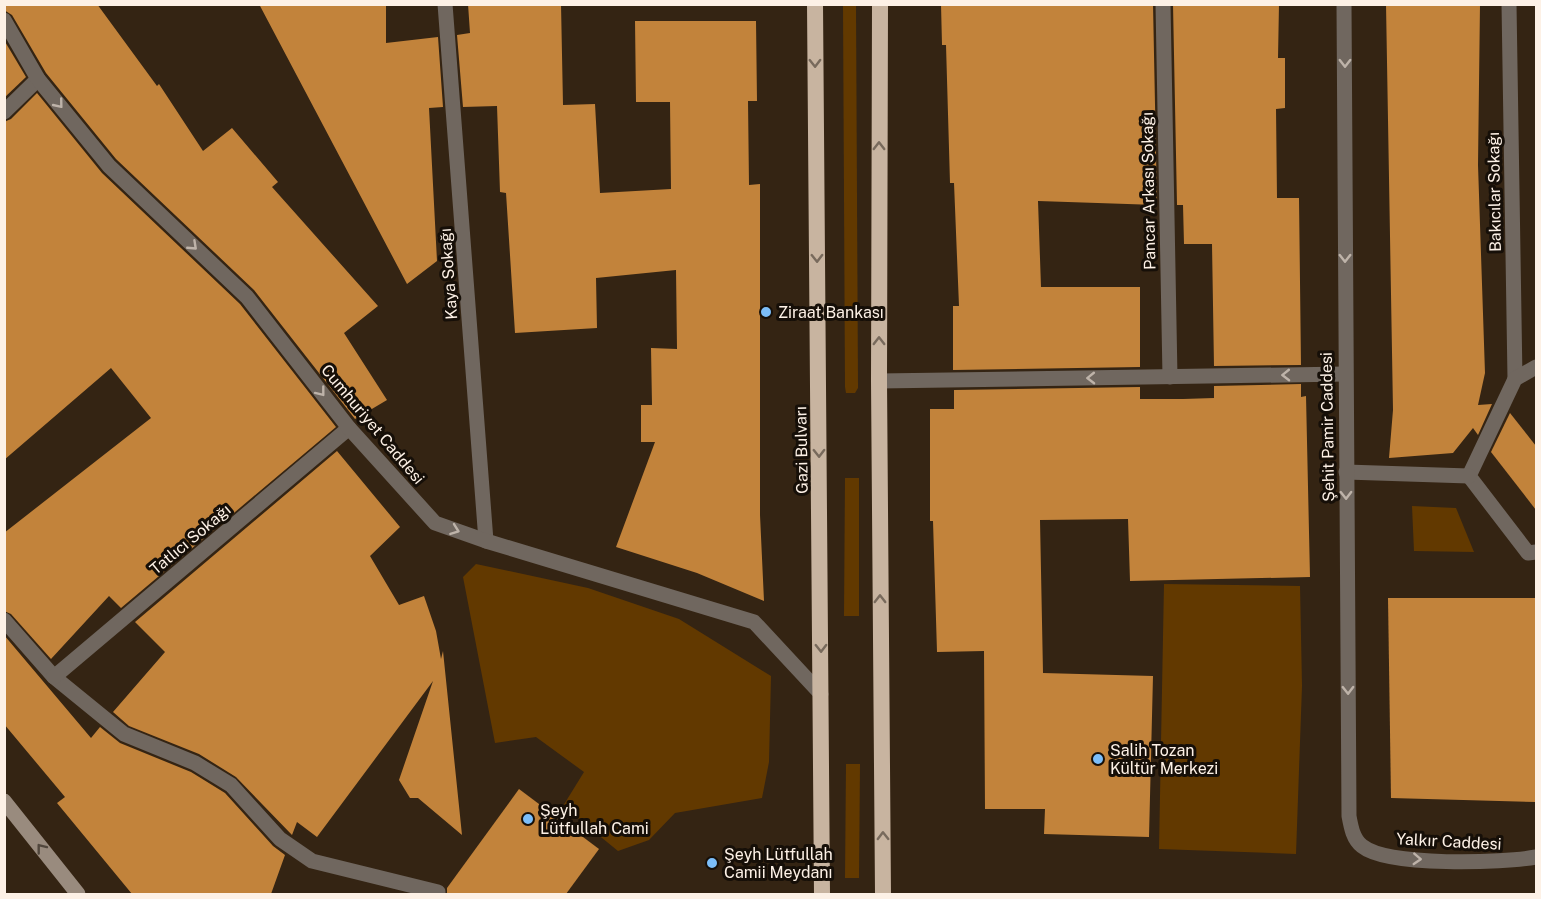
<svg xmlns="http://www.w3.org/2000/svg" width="1541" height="899" viewBox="0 0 1541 899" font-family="'Public Sans',sans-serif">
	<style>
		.green { fill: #623900 }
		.building { fill: #c2833b }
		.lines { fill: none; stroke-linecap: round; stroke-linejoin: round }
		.service { stroke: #70675f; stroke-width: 15 }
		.minor { stroke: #70675f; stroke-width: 15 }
		.tertiary { stroke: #70675f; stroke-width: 15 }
		.secondary { stroke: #998b7e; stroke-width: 15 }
		.trunk { stroke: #c8b4a0; stroke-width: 16 }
		.oneway { stroke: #786a5c }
		.oneway2 { stroke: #beb3a9 }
		.oneway3 { stroke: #51473d }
		.poi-dot { fill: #7cbef9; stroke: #160f08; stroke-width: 2 }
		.labels { text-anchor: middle; stroke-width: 6; stroke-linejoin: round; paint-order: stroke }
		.street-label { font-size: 16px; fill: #fdf1e6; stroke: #160f08 }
		.poi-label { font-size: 16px; fill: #fdf1e6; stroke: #160f08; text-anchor: start }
	</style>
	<rect width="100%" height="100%" fill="#342413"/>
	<g class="green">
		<polygon points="843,5 856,5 858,388 855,393 846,393 845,387"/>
		<polygon points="845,478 859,478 859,616 844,616"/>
		<polygon points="1412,506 1456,508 1474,552 1414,551"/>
		<polygon points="476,564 588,588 679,619 771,676 769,762 762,798 675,813 649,840 618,851 563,806 584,772 536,737 495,743 463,577"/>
		<polygon points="1164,584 1300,586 1302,686 1296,854 1159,849"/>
		<polygon points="846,764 860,764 859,878 845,878"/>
	</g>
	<g class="building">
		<polygon points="4,4 97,4 157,86 159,84 203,151 232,128 278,182 272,187 378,306 344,333 387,400 355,419 254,290 116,159 46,73 12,15 4,10"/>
		<polygon points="259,4 386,4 386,43 438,37 443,107 429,108 437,261 407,284"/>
		<polygon points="468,4 561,4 563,105 595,104 600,193 671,189 670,102 636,102 635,21 756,21 757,101 748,101 749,185 760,184 760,515 764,601 697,573 616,547 655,442 641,442 641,405 652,405 651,348 677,349 676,270 596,278 597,328 515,333 506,193 500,192 497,106 463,107 457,35 470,33"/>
		<polygon points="941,4 1153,4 1157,205 1038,201 1041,287 1140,287 1140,367 953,370 953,306 959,306 954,183 950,183 946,45 942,45"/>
		<polygon points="1173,4 1279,4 1278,58 1285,58 1285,108 1276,109 1277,198 1299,198 1301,365 1214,366 1212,244 1184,244 1183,205 1177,205"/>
		<polygon points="1386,4 1480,4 1478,165 1485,373 1478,405 1492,404 1478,435 1473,428 1453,453 1389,458 1393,410"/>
		<polygon points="4,40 26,77 4,98"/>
		<polygon points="37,93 102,173 240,304 336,427 121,608 109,596 51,659 11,614 4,611 4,533 151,418 111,368 4,460 4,122 11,119"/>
		<polygon points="1301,384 1301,397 1306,396 1310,577 1130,581 1128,519 1040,520 1043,673 1153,676 1149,837 1044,834 1045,809 985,809 984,651 937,652 933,521 930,521 930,409 954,409 954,390 1140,387 1140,399 1183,399 1214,398 1214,386"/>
		<polygon points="1510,413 1536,446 1536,510 1491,452"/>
		<polygon points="337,451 400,527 370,556 399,605 424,596 436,631 441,659 443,651 462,835 418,798 410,798 399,780 433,681 317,837 297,822 292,835 236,777 199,754 129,726 113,712 165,652 135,622"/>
		<polygon points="1388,598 1536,598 1536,802 1391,798"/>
		<polygon points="4,635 91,738 100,727 120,743 191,772 225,793 273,846 285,855 271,894 132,894 57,803 65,797 4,724"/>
		<polygon points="519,789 599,849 566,894 447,894 447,888"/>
	</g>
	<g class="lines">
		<polyline class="service" points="4,620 54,677 124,734 195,763 231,785 280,839 312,861 438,892"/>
		<g class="minor">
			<polyline points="445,4 486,541"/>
			<polyline points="1163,4 1170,377"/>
			<polyline points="1509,4 1515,379"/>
			<polyline points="4,112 38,79"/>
			<polyline points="1536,367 1515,379 1469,476 1528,553 1536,552"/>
			<polyline points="879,381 1345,374"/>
			<polyline points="1346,472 1469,476"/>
			<polyline points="54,677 349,428"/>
		</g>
		<g class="tertiary">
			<path d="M1344 4 1349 816C1351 827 1353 839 1362 846 1388 867 1503 863 1536 857"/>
			<polyline points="4,20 38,79 109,166 247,297 349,428 435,523 486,541 754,622 821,694"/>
		</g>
		<polyline class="secondary" points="4,801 78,894"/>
		<g class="trunk">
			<polyline points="815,4 822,894"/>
			<polyline points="880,4 879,381 883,894"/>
		</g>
	</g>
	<defs><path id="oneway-chevron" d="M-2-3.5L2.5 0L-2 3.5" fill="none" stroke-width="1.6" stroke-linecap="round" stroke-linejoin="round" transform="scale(1.5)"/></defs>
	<g class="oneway">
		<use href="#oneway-chevron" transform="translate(815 63) rotate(89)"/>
		<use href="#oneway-chevron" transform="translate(879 146) rotate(-90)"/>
		<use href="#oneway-chevron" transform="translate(817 258) rotate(89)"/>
		<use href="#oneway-chevron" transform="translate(879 341) rotate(-90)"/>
		<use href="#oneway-chevron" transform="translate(819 453) rotate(89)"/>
		<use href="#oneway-chevron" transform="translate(880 599) rotate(-90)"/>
		<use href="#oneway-chevron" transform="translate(821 648) rotate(89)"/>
		<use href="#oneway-chevron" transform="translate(883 836) rotate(-91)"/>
	</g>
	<g class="oneway2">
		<use href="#oneway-chevron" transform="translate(1345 63) rotate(90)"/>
		<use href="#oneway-chevron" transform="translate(59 104) rotate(51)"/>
		<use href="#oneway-chevron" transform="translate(193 246) rotate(43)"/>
		<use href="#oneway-chevron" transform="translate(1345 258) rotate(90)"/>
		<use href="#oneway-chevron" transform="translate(1286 375) rotate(179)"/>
		<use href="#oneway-chevron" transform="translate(1091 378) rotate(179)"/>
		<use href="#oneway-chevron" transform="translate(321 392) rotate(52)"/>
		<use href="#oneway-chevron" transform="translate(1346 495) rotate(89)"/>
		<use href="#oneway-chevron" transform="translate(455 530) rotate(20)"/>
		<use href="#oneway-chevron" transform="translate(1348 690) rotate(89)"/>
		<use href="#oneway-chevron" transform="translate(1417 859) rotate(3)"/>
	</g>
	<use class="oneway3" href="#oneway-chevron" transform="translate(41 848) rotate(-128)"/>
	<g class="poi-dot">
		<circle cx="766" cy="312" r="6"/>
		<circle cx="1098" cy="759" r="6"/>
		<circle cx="528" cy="819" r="6"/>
		<circle cx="712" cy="863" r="6"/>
	</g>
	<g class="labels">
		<g class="street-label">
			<text transform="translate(1148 191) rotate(-91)" y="6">Pancar Arkası Sokağı</text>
			<text transform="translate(1494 192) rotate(-91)" y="6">Bakıcılar Sokağı</text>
			<text transform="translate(448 274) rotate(-94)" y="6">Kaya Sokağı</text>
			<text transform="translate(373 424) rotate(50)" y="6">Cumhuriyet Caddesi</text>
			<text transform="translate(1327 427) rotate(-91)" y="6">Şehit Pamir Caddesi</text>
			<text transform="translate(801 450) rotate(-91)" y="6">Gazi Bulvarı</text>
			<text transform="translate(190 539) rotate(-40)" y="6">Tatlıcı Sokağı</text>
			<text transform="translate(1449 841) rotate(3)" y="6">Yalkır Caddesi</text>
		</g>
		<g class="poi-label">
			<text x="778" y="318">Ziraat Bankası</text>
			<text x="1110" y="756">Salih Tozan<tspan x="1110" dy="18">Kültür Merkezi</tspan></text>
			<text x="540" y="816">Şeyh<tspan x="540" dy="18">Lütfullah Cami</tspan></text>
			<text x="724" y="860">Şeyh Lütfullah<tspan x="724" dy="18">Camii Meydanı</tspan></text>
		</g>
	</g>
	<rect width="1541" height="899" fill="none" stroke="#fdf1e6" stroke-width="12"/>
</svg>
